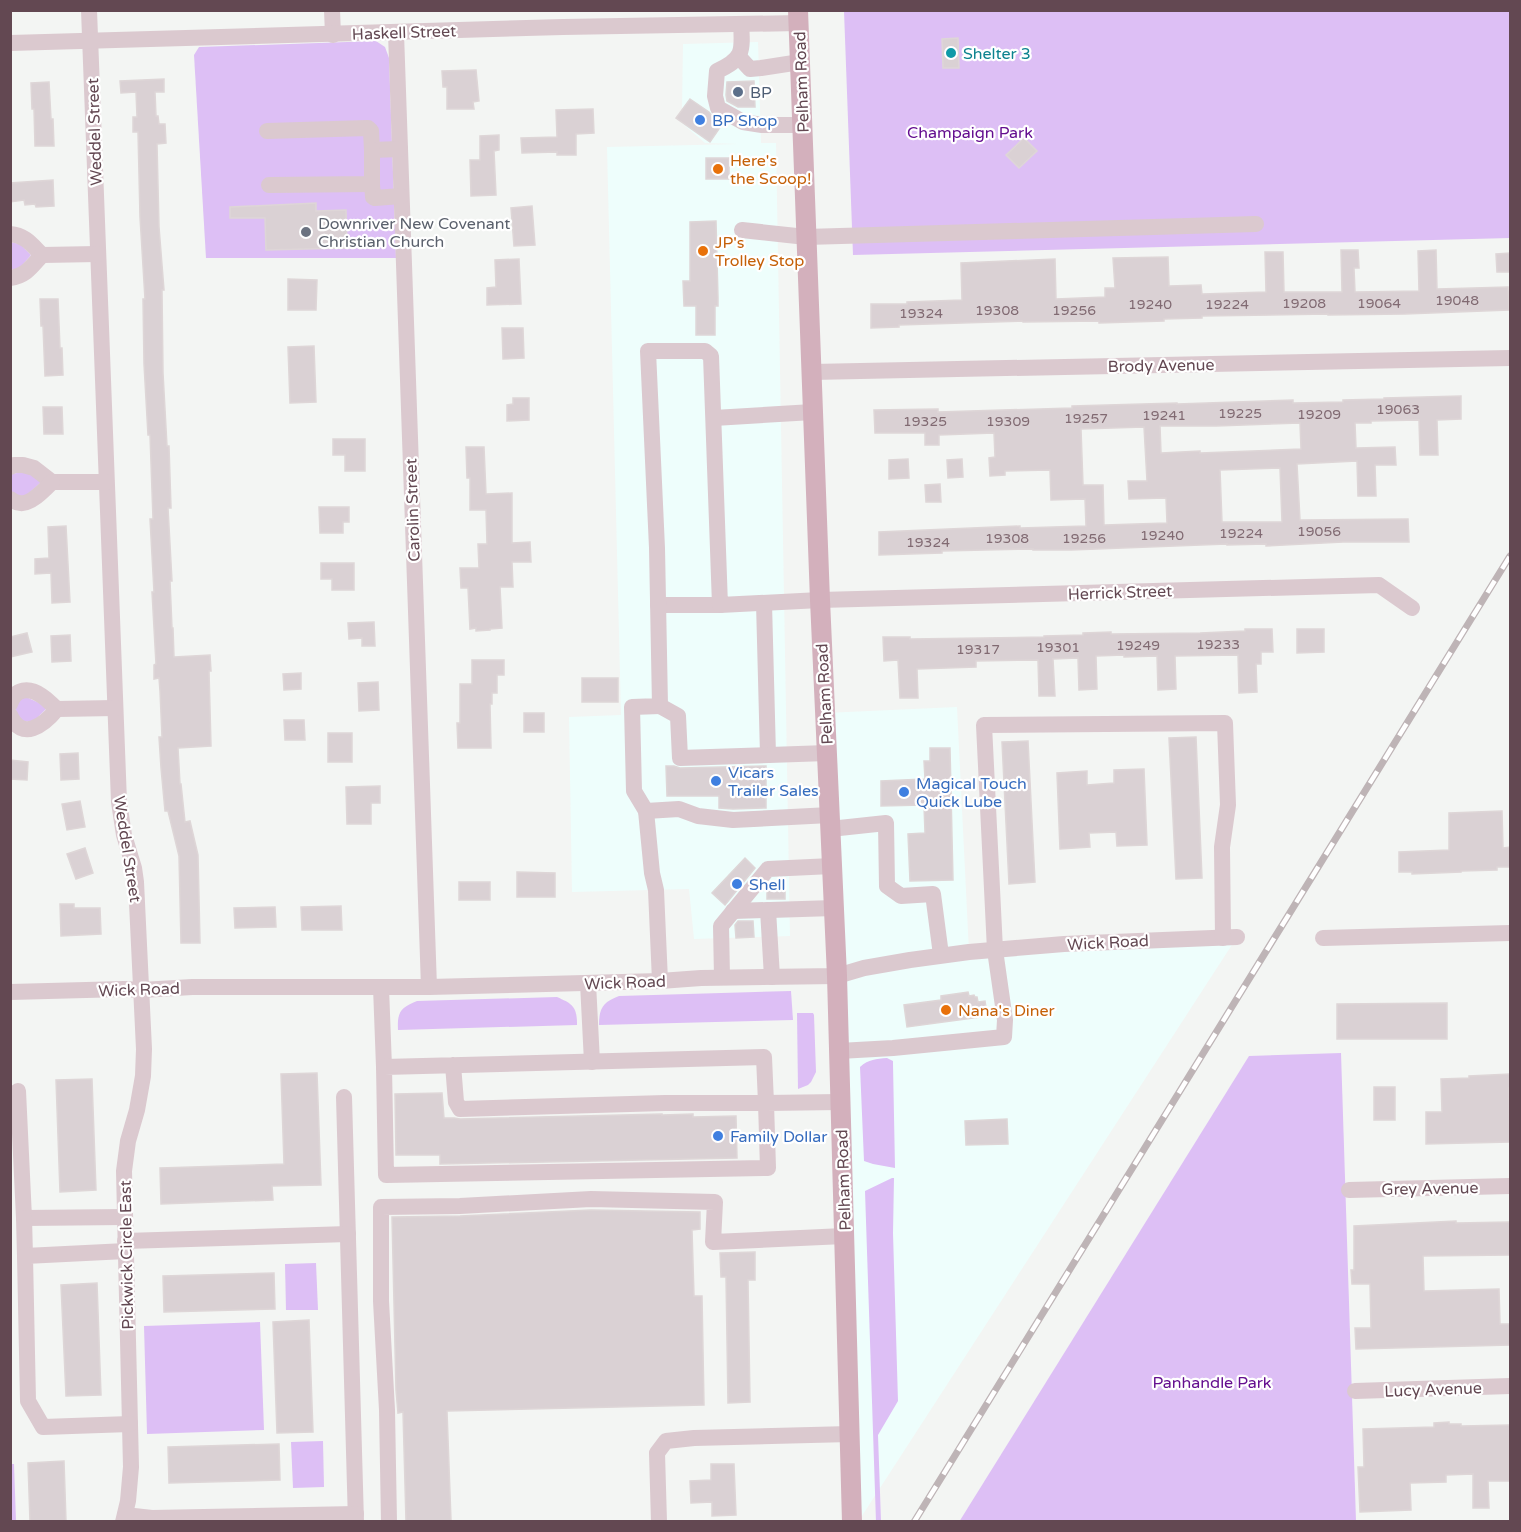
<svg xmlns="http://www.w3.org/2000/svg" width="1521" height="1532" viewBox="0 0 1521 1532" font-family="'Varela Round',sans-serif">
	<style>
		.commercial { fill: #eefefc }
		.green { fill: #ddbff5 }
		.building { fill: #dad1d4; stroke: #ded6d7; stroke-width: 1.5; fill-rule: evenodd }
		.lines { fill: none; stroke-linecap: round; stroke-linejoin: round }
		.minor { stroke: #dbc9cf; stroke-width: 16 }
		.major { stroke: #d3b0bc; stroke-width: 20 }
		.rail-casing { stroke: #beb4b6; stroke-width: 7 }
		.rail { stroke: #fff; stroke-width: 4.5; stroke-dasharray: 14; stroke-linecap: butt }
		.culture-dot { fill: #0f9aa8; stroke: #fff; stroke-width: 2 }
		.service-dot { fill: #5c6f8a; stroke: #fff; stroke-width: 2 }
		.shop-dot { fill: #3f7fe0; stroke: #fff; stroke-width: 2 }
		.food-dot { fill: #e8710a; stroke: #fff; stroke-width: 2 }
		.worship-dot { fill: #6b7280; stroke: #fff; stroke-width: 2 }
		.labels { text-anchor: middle; stroke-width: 4.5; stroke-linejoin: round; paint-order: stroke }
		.number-label { font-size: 14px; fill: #816a72 }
		.street-label { font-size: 16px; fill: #634852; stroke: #fff }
		.culture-label { font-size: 16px; fill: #0d838f; stroke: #fff; text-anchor: start }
		.service-label { font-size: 16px; fill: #4e5e75; stroke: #fff; text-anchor: start }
		.shop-label { font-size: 16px; fill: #366cbe; stroke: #fff; text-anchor: start }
		.park-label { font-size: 16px; fill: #640e8f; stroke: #fff }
		.food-label { font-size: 16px; fill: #c56008; stroke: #fff; text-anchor: start }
		.worship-label { font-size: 16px; fill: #5b616d; stroke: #fff; text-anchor: start }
	</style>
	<rect width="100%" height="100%" fill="#f3f5f3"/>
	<g class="commercial">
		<polygon points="758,42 761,143 776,143 790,936 694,939 689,889 572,892 569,717 621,715 607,147 739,144 705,143 676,118 682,110 683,44"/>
		<polygon points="957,707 969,952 1237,937 858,1522 825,713"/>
	</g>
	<g class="green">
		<polygon points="844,11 1510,11 1510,238 853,255"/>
		<polygon points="376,41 385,47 389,58 396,258 206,258 194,55 199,47"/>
		<polygon points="10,242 20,244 31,255 19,269 11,269"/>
		<polygon points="29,471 41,482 25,497 11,493 11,474"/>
		<path d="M24 696 48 707 33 722 21 721C14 707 13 707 24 696Z"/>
		<path d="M791 991 793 1020 599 1025C599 1008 603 1002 619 996Z"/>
		<path d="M557 997C573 1004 577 1007 577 1025L398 1030C397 1011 401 1008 417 1001Z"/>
		<polygon points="797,1013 813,1013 814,1015 816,1072 811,1082 808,1085 798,1089"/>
		<polygon points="1341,1053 1356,1521 959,1522 1249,1056"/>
		<path d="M887 1058 893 1061V1064L895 1168 873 1164 864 1161 860 1067C869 1059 876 1059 887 1058Z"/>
		<polygon points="892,1178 894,1178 893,1233 898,1401 878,1435 881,1521 876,1522 865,1191"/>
		<polygon points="316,1263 318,1310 286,1310 285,1264"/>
		<polygon points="260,1322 264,1430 147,1434 144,1326"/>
		<polygon points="323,1441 324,1487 293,1488 291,1442"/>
		<polygon points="11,1464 14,1464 16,1521 11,1521"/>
	</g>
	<g class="building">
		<polygon points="958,38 959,68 943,68 942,39"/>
		<polygon points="476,70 479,101 473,102 474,109 447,109 447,87 443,87 442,71"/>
		<polygon points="164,79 164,92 155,92 156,116 158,116 159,124 165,124 166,143 157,144 159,227 164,290 162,290 163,373 167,446 169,446 171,508 168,508 172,581 170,581 172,628 173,628 174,657 210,655 211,671 209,671 211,746 178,748 180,784 181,784 185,822 190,821 198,855 200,943 181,943 179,856 168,811 165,811 161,768 159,737 162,737 160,691 159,678 154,679 154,665 156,664 152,592 154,592 150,519 153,519 150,435 148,435 144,364 143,299 145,299 140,217 138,132 133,132 133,117 137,117 136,92 121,93 120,81"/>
		<polygon points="754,81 755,107 738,107 727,101 726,95 727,82"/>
		<polygon points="49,82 51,119 53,119 54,146 35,146 34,109 32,109 31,83"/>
		<polygon points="690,99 709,112 713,117 723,123 710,142 676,118"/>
		<polygon points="593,109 594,133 576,134 576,155 557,155 557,152 522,153 521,138 557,137 556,110"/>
		<polygon points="499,135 499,150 494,151 496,195 471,196 470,160 480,160 480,136"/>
		<polygon points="1024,138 1037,151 1019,168 1006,155"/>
		<rect x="706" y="158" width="23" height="21"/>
		<polygon points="53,180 54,206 36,207 35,204 25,205 24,200 10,202 10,183"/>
		<polygon points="316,203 316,211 346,210 347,248 266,250 265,218 230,218 230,207"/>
		<polygon points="532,206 535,245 514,246 511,208"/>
		<polygon points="716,221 718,298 718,306 715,306 715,335 696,335 696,306 684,306 683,281 690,281 690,222"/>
		<polygon points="1341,250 1358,250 1359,268 1354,268 1355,292 1419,291 1418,251 1436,250 1437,289 1508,287 1509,310 1405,314 1328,315 1328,314 1202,316 1202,318 1164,319 1164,321 1099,323 1099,321 1023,322 1022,321 899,325 899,327 871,328 871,304 907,304 907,302 962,300 961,263 1055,259 1056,299 1105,297 1105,288 1115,288 1113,258 1168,257 1169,286 1201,285 1202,294 1266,292 1265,252 1283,252 1284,292 1342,292"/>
		<polygon points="1510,253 1510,272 1497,272 1496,254"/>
		<polygon points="519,259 521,304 487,305 487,288 496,287 495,260"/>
		<polygon points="288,279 317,280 316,310 288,310"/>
		<polygon points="40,299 58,299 60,348 62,348 63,375 45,376 43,326 41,326"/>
		<polygon points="502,328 523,328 524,358 503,359"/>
		<polygon points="314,346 316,402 290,403 288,347"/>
		<path d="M1461 396V419L1437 420 1438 455H1420L1419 420 1371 421V423H1355L1356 448 1395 447 1396 465H1375L1376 496H1358L1357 461 1297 464 1300 520 1408 519 1409 542H1343L1266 546V544L1227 545V544L1071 550H1033V549L942 551V553L879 555V532L1020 526V528L1086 526 1085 499 1051 500 1050 470 1005 471V475L990 476 989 458 995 457 994 433 939 435V445H925V433H875L874 410 938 409V412L1072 408V406L1177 403V404L1293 400V403L1343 402V400L1384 399V398ZM1300 423 1301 449 1200 453V451L1161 453 1160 426H1216ZM1144 427 1147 481H1128L1129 499 1166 498 1167 523 1104 525 1103 485H1083L1081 429ZM1280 468 1282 522H1222L1220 470Z"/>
		<polygon points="513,398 529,398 529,420 507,421 507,405 513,404"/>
		<polygon points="43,407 62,407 63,434 44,434"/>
		<polygon points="333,439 365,439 365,471 345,471 345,455 333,455"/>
		<polygon points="466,447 484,447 486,494 512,493 512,543 530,542 531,562 512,562 513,587 500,587 502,628 490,629 490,630 476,631 476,628 470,629 468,588 461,588 460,568 479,568 478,544 487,544 486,510 470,510 470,478 467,478"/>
		<polygon points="908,459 909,478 889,479 889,460"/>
		<polygon points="962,459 963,477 948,478 947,460"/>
		<polygon points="940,484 941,502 926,502 925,485"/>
		<polygon points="319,507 349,507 349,522 343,522 343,533 320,533"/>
		<polygon points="66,526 70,602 52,603 51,573 35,574 35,559 49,558 48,527"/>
		<polygon points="321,563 354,563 354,590 332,590 332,579 321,579"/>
		<polygon points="374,622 375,646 362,646 362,638 349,639 348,623"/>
		<polygon points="1245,629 1272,629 1273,652 1261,652 1261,664 1256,664 1257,692 1239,693 1238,655 1175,656 1176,689 1158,690 1157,656 1124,657 1124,655 1096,656 1097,689 1079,690 1078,658 1053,659 1055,696 1039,696 1038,660 976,661 976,667 917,669 918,698 900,698 898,660 884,661 883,637 910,637 910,639 1044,637 1044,636 1083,635 1083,633 1111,632 1111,634 1200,633 1245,631"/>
		<polygon points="1297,629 1324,629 1324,652 1297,653"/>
		<polygon points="27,633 32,652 10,657 10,637"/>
		<polygon points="70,635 71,661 52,662 51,636"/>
		<polygon points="472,660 504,660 504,675 497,675 497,693 492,693 492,704 490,704 491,748 458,748 457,723 460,723 460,684 472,684"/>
		<polygon points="301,673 301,689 284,690 283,674"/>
		<rect x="582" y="678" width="36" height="24"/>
		<polygon points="378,682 379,710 359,711 358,683"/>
		<rect x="524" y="713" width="20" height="19"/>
		<polygon points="284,720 304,720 305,740 285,740"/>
		<rect x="328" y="733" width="24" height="29"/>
		<polygon points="1196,737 1202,878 1176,879 1169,738"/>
		<polygon points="1028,741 1035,882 1009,884 1002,742"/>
		<polygon points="930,748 950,748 953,880 910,881 908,834 925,833 924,805 881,806 881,781 925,779 924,761 930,761"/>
		<polygon points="78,753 79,779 61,780 60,754"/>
		<polygon points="10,760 28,762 27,780 10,779"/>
		<polygon points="666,766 674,766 680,768 766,766 766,808 733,809 719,808 719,796 667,796"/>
		<polygon points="1144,769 1147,845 1117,846 1116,832 1089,833 1090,847 1060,849 1057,773 1087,771 1087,785 1114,783 1114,770"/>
		<polygon points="380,786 380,803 371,803 371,824 347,824 346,787"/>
		<polygon points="80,801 85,827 67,830 62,804"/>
		<polygon points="1502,811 1503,848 1510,847 1510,867 1497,867 1497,870 1461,871 1461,872 1412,874 1412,872 1399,872 1399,852 1449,850 1449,813"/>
		<polygon points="85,848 93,873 76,879 67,854"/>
		<polygon points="745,858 755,868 725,905 712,893"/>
		<polygon points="517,872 555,873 555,897 517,897"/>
		<polygon points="785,881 785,899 767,899 767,887 771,882"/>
		<rect x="459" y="882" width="31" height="18"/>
		<polygon points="60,904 74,904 74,908 100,908 101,934 61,936"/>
		<polygon points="341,906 342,930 302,930 301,907"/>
		<polygon points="275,907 276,927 235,928 234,908"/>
		<polygon points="738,921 753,921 754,937 736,938 735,925"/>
		<polygon points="968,992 969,996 974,995 975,997 977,997 978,1002 985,1001 987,1014 980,1015 980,1017 907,1027 904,1005 941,1000 941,996"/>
		<polygon points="1447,1003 1447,1039 1337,1039 1337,1004"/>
		<polygon points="317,1073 321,1185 272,1186 273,1200 161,1204 160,1168 284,1164 281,1074"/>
		<polygon points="1510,1074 1510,1088 1509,1088 1510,1142 1426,1144 1426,1112 1442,1112 1441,1079 1469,1078 1469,1076"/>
		<polygon points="92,1079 96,1190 60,1192 56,1080"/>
		<rect x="1374" y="1087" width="21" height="33"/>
		<polygon points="442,1093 444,1118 454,1118 460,1119 662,1114 662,1115 693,1114 693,1117 736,1116 737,1158 440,1164 440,1155 396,1155 395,1094"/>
		<polygon points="1007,1119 1008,1144 966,1145 965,1121"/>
		<polygon points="591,1210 700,1212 700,1229 692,1230 694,1296 702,1296 704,1405 447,1411 451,1521 406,1521 403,1412 398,1413 396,1390 392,1217 460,1216"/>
		<polygon points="1456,1221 1456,1223 1510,1222 1510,1255 1423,1256 1424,1291 1499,1289 1500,1324 1510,1324 1510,1345 1356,1349 1355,1328 1371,1328 1370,1284 1352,1284 1351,1270 1354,1270 1354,1226"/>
		<polygon points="755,1252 755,1280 748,1280 750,1402 728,1403 726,1277 721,1277 720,1253"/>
		<polygon points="274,1273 275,1309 164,1312 163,1276"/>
		<polygon points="97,1283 101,1395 66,1396 61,1285"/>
		<polygon points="309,1320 313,1432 277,1433 273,1322"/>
		<polygon points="1449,1422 1449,1424 1461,1424 1461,1426 1510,1425 1510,1481 1488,1481 1489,1508 1473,1508 1473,1474 1446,1475 1446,1482 1410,1483 1411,1510 1360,1512 1358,1467 1364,1467 1363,1429 1434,1427 1434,1423"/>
		<polygon points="279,1444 280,1480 169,1483 168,1447"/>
		<polygon points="64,1461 66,1521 30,1521 28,1463"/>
		<polygon points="711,1464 734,1464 736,1515 712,1516 712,1502 691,1503 690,1481 711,1480"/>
	</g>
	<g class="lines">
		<g class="minor">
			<polyline points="89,10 119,802 124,835 134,868 136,882 144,1049 143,1076 137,1110 128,1141 124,1171 131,1467 128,1501 123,1522"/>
			<polyline points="332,10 333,35"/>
			<path d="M741 24C743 52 743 59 717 71L715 96 718 108 743 122 762 125H802"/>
			<polyline points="396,33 429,987"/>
			<polyline points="10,43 563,27 799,23"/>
			<polyline points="739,57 750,69 761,68 800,62"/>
			<polyline points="267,131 368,128 371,131 372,150 400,149"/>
			<polyline points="372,184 373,197 375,198 401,196"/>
			<polyline points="269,185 372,184 372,150"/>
			<polyline points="742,230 806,237 1256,224"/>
			<path d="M10 234C25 235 32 245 42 255 32 266 26 276 10 278"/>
			<polyline points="42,255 98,254"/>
			<polyline points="812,372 1510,358"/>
			<polyline points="714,418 813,412"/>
			<polyline points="10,467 14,465 23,465 34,468 52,482 106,482"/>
			<path d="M10 499C14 501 16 503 20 503 30 505 45 489 52 482"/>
			<polyline points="764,603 768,755"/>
			<polyline points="658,605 720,605"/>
			<path d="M10 704C15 688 29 687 42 696 47 699 52 705 57 709L115 708"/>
			<polyline points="660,706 678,716 680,758 827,753"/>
			<path d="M10 715C22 742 44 725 57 709"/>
			<polyline points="646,811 679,809 698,816 733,820 830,815"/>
			<polyline points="830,829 886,823 887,886 901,896 933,894 941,955"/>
			<polyline points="768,910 772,977"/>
			<polyline points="733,911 834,908"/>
			<polyline points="1323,938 1510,933"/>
			<polyline points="722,977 721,926 768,869 832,866"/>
			<polyline points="660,981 656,890 652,873 646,811 634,791 632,707 660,706 657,548 648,351 705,351 711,356 720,605 820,600 1379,585 1412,608"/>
			<polyline points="588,983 592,1062"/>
			<polyline points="381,987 384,1067"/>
			<polyline points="10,992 124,989 142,990 192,987 429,987 660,981 701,978 837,976 864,968 910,960 969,952 1064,944 1237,937"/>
			<polyline points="839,1051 893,1048 1004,1037 1005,1020 995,950 984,725 1225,723 1228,805 1222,847 1223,938"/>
			<polyline points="453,1065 456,1102 460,1109 665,1103 766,1103 768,1168 386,1175 384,1067 764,1057 766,1103 840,1102"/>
			<polyline points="18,1091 24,1218 125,1217"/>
			<polyline points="344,1097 356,1522"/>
			<polyline points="1349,1190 1510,1186"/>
			<polyline points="24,1218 25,1256"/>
			<polyline points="125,1241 348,1234"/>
			<polyline points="126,1251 25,1256 28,1401 43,1427 130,1424"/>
			<polyline points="1355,1391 1510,1386"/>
			<polyline points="125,1515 152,1518 356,1514"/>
			<polyline points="389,1522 387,1410 381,1301 381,1207 460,1206 591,1199 715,1202 713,1242 844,1236"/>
			<polyline points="659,1522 657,1453 666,1441 694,1438 850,1434"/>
		</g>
		<polyline class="major" points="798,10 820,600 837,976 852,1522"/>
		<defs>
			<polyline id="rail" points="914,1522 1510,556"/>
		</defs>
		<use href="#rail" class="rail-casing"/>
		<use href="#rail" class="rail"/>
	</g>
	<circle class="culture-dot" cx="951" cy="53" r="6"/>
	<circle class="service-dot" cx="738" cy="92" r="6"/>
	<g class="shop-dot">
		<circle cx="700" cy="120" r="6"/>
		<circle cx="716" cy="781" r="6"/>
		<circle cx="904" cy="792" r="6"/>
		<circle cx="737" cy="884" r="6"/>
		<circle cx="718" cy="1136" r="6"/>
	</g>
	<g class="food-dot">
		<circle cx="718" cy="169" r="6"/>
		<circle cx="703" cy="251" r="6"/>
		<circle cx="946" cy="1010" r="6"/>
	</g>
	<circle class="worship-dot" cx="306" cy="232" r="6"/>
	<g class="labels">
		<g class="number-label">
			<text x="1457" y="305">19048</text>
			<text x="1304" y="308">19208</text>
			<text x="1379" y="308">19064</text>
			<text x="1150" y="309">19240</text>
			<text x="1227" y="309">19224</text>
			<text x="997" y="315">19308</text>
			<text x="1074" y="315">19256</text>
			<text x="921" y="318">19324</text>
			<text x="1398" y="414">19063</text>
			<text x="1240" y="418">19225</text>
			<text x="1319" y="419">19209</text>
			<text x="1164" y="420">19241</text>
			<text x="1086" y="423">19257</text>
			<text x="925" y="426">19325</text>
			<text x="1008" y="426">19309</text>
			<text x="1319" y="536">19056</text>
			<text x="1241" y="538">19224</text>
			<text x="1162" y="540">19240</text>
			<text x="1007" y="543">19308</text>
			<text x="1084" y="543">19256</text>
			<text x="928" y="547">19324</text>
			<text x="1218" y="649">19233</text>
			<text x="1138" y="650">19249</text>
			<text x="1058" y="652">19301</text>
			<text x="978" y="654">19317</text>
		</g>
		<g class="street-label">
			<text transform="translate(404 32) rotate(-2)" y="6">Haskell Street</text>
			<text transform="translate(801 82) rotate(-92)" y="6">Pelham Road</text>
			<text transform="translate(94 132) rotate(-92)" y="6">Weddel Street</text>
			<text transform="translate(1161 365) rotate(-1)" y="6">Brody Avenue</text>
			<text transform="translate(412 510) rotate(-92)" y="6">Carolin Street</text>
			<text transform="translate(1120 592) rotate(-2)" y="6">Herrick Street</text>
			<text transform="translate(824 694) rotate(-93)" y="6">Pelham Road</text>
			<text transform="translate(128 849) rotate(81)" y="6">Weddel Street</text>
			<text transform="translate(1108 942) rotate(-3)" y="6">Wick Road</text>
			<text transform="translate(625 982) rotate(-2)" y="6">Wick Road</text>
			<text transform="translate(139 989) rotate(-2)" y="6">Wick Road</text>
			<text transform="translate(843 1180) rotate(-92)" y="6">Pelham Road</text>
			<text transform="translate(1430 1188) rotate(-1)" y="6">Grey Avenue</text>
			<text transform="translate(126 1255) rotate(-91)" y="6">Pickwick Circle East</text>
			<text transform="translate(1433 1389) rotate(-2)" y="6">Lucy Avenue</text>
		</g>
		<g class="culture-label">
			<text x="963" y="59">Shelter 3</text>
		</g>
		<g class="service-label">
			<text x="750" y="98">BP</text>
		</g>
		<g class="shop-label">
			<text x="712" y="126">BP Shop</text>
			<text x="728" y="778">Vicars<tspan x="728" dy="18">Trailer Sales</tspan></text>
			<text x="916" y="789">Magical Touch<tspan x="916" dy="18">Quick Lube</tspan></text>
			<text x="749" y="890">Shell</text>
			<text x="730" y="1142">Family Dollar</text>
		</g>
		<g class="park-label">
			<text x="970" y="138">Champaign Park</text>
			<text x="1212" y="1388">Panhandle Park</text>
		</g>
		<g class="food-label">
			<text x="730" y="166">Here's<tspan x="730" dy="18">the Scoop!</tspan></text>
			<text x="715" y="248">JP's<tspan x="715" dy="18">Trolley Stop</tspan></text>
			<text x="958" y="1016">Nana's Diner</text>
		</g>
		<g class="worship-label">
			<text x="318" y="229">Downriver New Covenant<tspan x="318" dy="18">Christian Church</tspan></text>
		</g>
	</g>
	<rect width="1521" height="1532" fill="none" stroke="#634852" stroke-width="24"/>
</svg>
